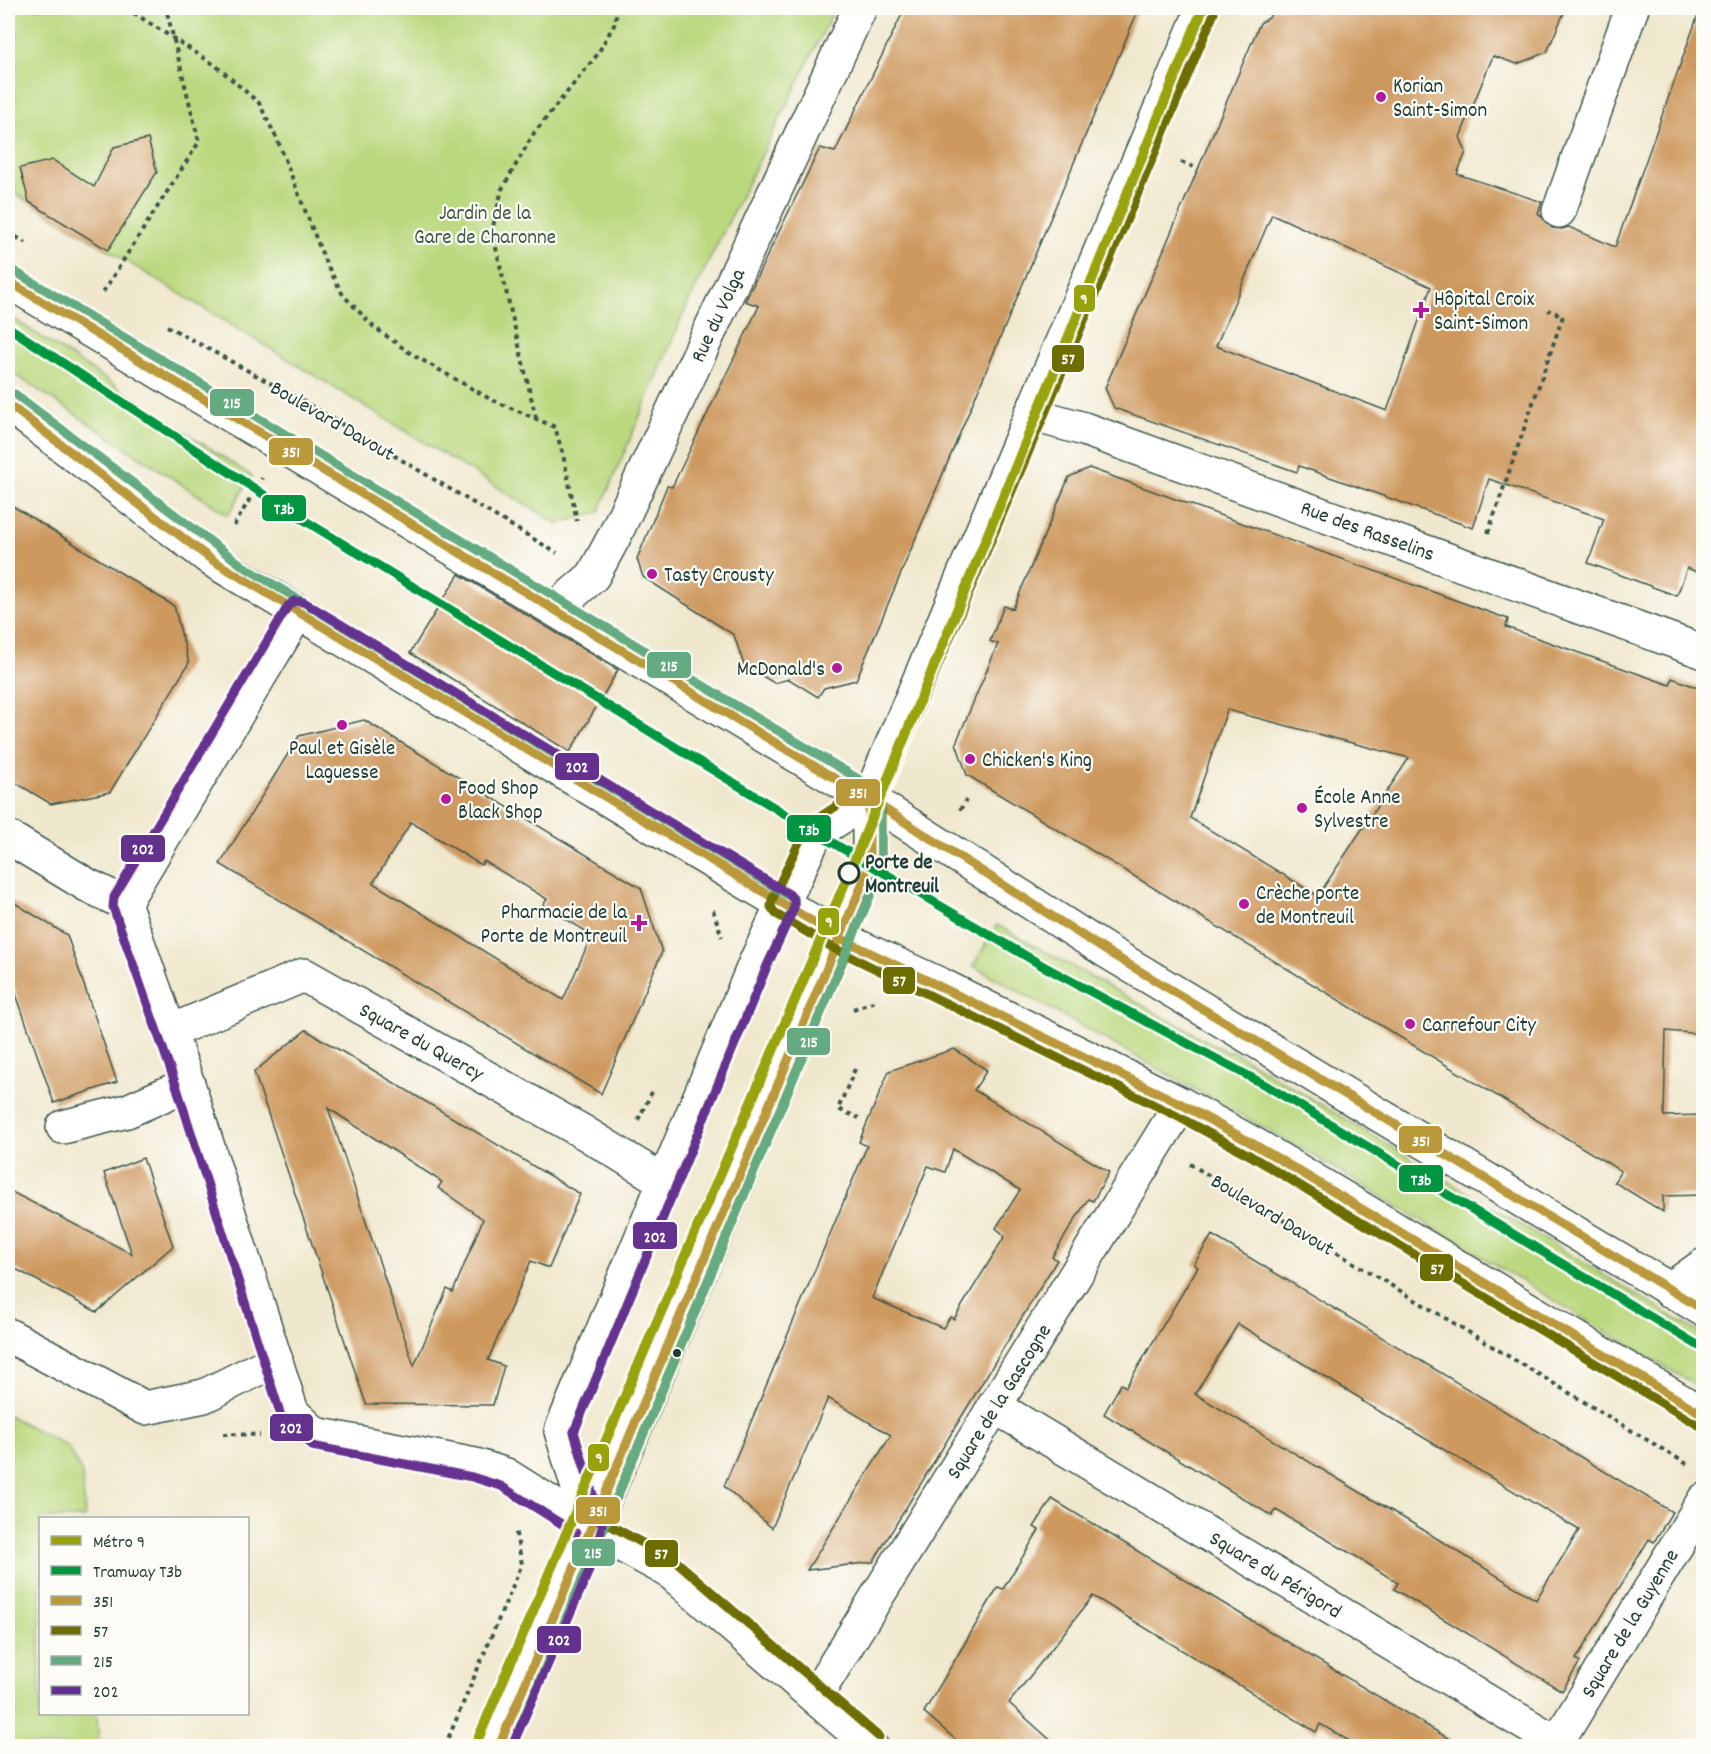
<svg xmlns="http://www.w3.org/2000/svg" width="1711" height="1754" viewBox="0 0 1711 1754" font-family="Dekko,sans-serif">
	<style>
		.green { fill: #bad87e; stroke: #6c8a59; stroke-width: 1.5 }
		.building { fill: #ce995f; fill-rule: evenodd }
		.lines { fill: none; stroke-linecap: round; stroke-linejoin: round }
		.minor-casing { stroke: #3e574b; stroke-width: 36 }
		.major-casing { stroke: #3e574b; stroke-width: 36 }
		.path { stroke: #3e574b; stroke-width: 4; stroke-dasharray: 4.5 4.5; stroke-linecap: butt }
		.minor { stroke: #fff; stroke-width: 33 }
		.major { stroke: #fff; stroke-width: 33 }
		.bus-1-casing { stroke: #fdfcf7; stroke-width: 14 }
		.bus-2-casing { stroke: #fdfcf7; stroke-width: 14 }
		.bus-3-casing { stroke: #fdfcf7; stroke-width: 14 }
		.bus-4-casing { stroke: #fdfcf7; stroke-width: 14 }
		.bus-1 { stroke: #b9993a; stroke-width: 9 }
		.bus-2 { stroke: #6e6e00; stroke-width: 9 }
		.bus-3 { stroke: #65ab81; stroke-width: 9 }
		.bus-4 { stroke: #65318f; stroke-width: 9 }
		.tram-1-casing { stroke: #fdfcf7; stroke-width: 14 }
		.tram-1 { stroke: #009641; stroke-width: 9 }
		.metro-1-casing { stroke: #fdfcf7; stroke-width: 15 }
		.metro-1 { stroke: #98a30a; stroke-width: 10 }
		.poi-dot { fill: #b5179e; stroke: #fdfcf7; stroke-width: 2 }
		.stop-dot { fill: #fdfcf7; stroke: #1f3d34; stroke-width: 3 }
		.bus-dot { fill: #1f3d34; stroke: #fdfcf7; stroke-width: 2 }
		.labels { text-anchor: middle; stroke-width: 4.5; stroke-linejoin: round; paint-order: stroke }
		.poi-label { font-size: 21px; fill: #1f3d34; stroke: #fdfcf7; text-anchor: start }
		.park-label { font-size: 21px; fill: #3e5c43; stroke: #fdfcf7 }
		.street-label { font-size: 21px; fill: #1f3d34; stroke: #fdfcf7 }
		.stop-label { font-size: 21px; font-weight: bold; fill: #1f3d34; stroke: #fdfcf7; text-anchor: start }
		.line-badge { stroke: #fdfcf7; stroke-width: 2 }
		.badge-label { font-size: 16px; text-anchor: middle; font-weight: bold; fill: #fff }
	</style>
	<rect width="100%" height="100%" fill="#fdfcf7"/>
	<filter id="ink" filterUnits="userSpaceOnUse"><feTurbulence type="fractalNoise" baseFrequency=".0167" numOctaves="2"/><feDisplacementMap in="SourceGraphic" scale="12" xChannelSelector="R" yChannelSelector="G"/><feConvolveMatrix kernelMatrix="1 2 1 2 8 2 1 2 1" color-interpolation-filters="sRGB"/></filter>
	<filter id="wash" filterUnits="userSpaceOnUse"><feTurbulence type="fractalNoise" baseFrequency=".008" numOctaves="4" result="noise"/><feDisplacementMap in="SourceGraphic" scale="24" xChannelSelector="R" yChannelSelector="G"/><feGaussianBlur stdDeviation="1.35" result="paint"/><feColorMatrix in="noise" values="0 0 0 0 0 0 0 0 0 0 0 0 0 0 0 0 0 1.4 0 .05"/><feComposite in="paint" operator="in"/></filter>
	<g filter="url(#wash)">
		<rect width="100%" height="100%" fill="#f0e8ce"/>
		<g class="green">
			<polygon points="9,8 835,8 689,301 599,512 558,524 8,189 8,53 17,38"/>
			<polygon points="8,315 252,476 228,515 8,370"/>
			<polygon points="997,925 1229,1053 1231,1050 1703,1335 1703,1390 1304,1150 973,966"/>
			<polygon points="8,1415 67,1446 82,1473 85,1518 40,1518 40,1714 97,1714 99,1746 8,1746"/>
		</g>
		<g id="blocks">
			<g class="building">
				<polygon points="905,8 1139,8 856,680 824,688 818,697 789,679 774,683 744,665 734,635 643,577 637,559 667,486 672,487 759,306 745,301 820,148 835,152"/>
				<path d="M1273 8H1566L1547 52 1517 64 1493 56 1460 137 1466 152 1457 174 1542 202 1538 213 1552 228 1562 229 1569 227 1615 247 1699 12 1704 13V575L1687 568 1677 596 1588 563 1604 519 1489 479 1473 528 1299 466 1297 472 1114 408 1105 388 1260 23 1269 18ZM1272 214 1431 287 1387 411 1216 346Z"/>
				<polygon points="148,139 157,172 108,250 29,202 20,168 53,160 94,187 114,147"/>
				<path d="M1089 468 1508 619 1506 627 1670 685 1672 678 1704 690V1034L1666 1031 1664 1116 1704 1115V1195L1663 1196V1212L1614 1182 1621 1171 967 775 956 743 998 644 990 641 1004 606 1013 609 1069 477ZM1227 710 1409 758 1318 896 1190 818Z"/>
				<polygon points="8,503 174,606 189,663 110,792 51,804 8,778"/>
				<polygon points="459,574 618,670 570,752 410,653"/>
				<path d="M364 720 641 888 662 952 601 1094 220 864 299 736ZM411 822 481 865 484 861 547 899 543 905 592 935 563 1000 373 883Z"/>
				<polygon points="8,899 67,935 117,1082 54,1103 8,971"/>
				<path d="M306 1030 580 1194 549 1268 531 1261 488 1360 504 1366 493 1405 366 1404 254 1072ZM328 1108 442 1182 438 1188 483 1219 453 1292 447 1289 414 1366Z"/>
				<path d="M954 1049 987 1070 974 1090 1109 1172 1093 1201 1088 1199 1052 1257 1057 1260 873 1562 807 1570 891 1435 828 1398 772 1528 724 1486 867 1146 859 1142 889 1071ZM953 1149 1020 1190 996 1228 1005 1236 954 1319 950 1317 943 1328 872 1298 928 1166 945 1172Z"/>
				<polygon points="143,1158 173,1246 97,1312 8,1265 8,1190 132,1254 104,1173"/>
				<path d="M1212 1235 1672 1512 1654 1542 1649 1539 1576 1659 1580 1662 1562 1691 1394 1589 1398 1583 1357 1557 1276 1510 1272 1516 1104 1414 1121 1384 1126 1387 1198 1267 1194 1264ZM1238 1324 1363 1400 1362 1401 1579 1530 1536 1600 1412 1523 1195 1394Z"/>
				<polygon points="1052,1499 1249,1619 1461,1746 1358,1746 1320,1724 1316,1732 1093,1596 1009,1703 1057,1746 963,1746 924,1712 998,1587 1003,1589 1039,1530 1034,1527"/>
			</g>
		</g>
	</g>
	<g filter="url(#ink)">
		<use href="#blocks" fill-opacity="0" stroke="#3e574b" stroke-width="1.5"/>
		<g class="lines">
			<defs>
				<g id="minor">
					<polyline points="1559,211 1632,8"/>
					<polyline points="1031,414 1084,429 1704,652"/>
					<polyline points="555,609 593,576 614,537 860,8"/>
					<polyline points="298,612 124,903 188,1084 292,1412 315,1434 475,1465 506,1475 590,1528"/>
					<polyline points="869,799 1203,8"/>
					<polyline points="8,837 87,885 124,903"/>
					<polyline points="169,1032 304,975 585,1133 665,1182"/>
					<polyline points="63,1127 127,1111 188,1084"/>
					<polyline points="1669,1290 1704,1265"/>
					<polyline points="8,1335 145,1408 204,1396 276,1360"/>
					<polyline points="994,1406 1557,1743"/>
					<polyline points="815,1697 1181,1104"/>
					<polyline points="1560,1746 1557,1743 1704,1500"/>
				</g>
				<g id="major">
					<polyline points="8,281 869,799 1108,952 1704,1310"/>
					<polyline points="8,404 212,560 692,850 840,938 939,984 1181,1104 1257,1146 1704,1415"/>
					<polyline points="590,1528 561,1431 756,961 816,833 869,799"/>
					<polyline points="590,1528 669,1571 871,1746"/>
					<polyline points="499,1746 623,1456 861,887 869,865 869,799"/>
				</g>
			</defs>
			<use href="#minor" class="minor-casing"/>
			<use href="#major" class="major-casing"/>
			<g class="path">
				<polyline points="126,8 215,65 259,103 277,139 325,261 343,295 374,327 410,353 490,399 555,427 564,459 577,521"/>
				<polyline points="1181,162 1199,169"/>
				<polyline points="8,232 26,243"/>
				<polyline points="103,292 199,142 166,8"/>
				<polyline points="167,326 308,404 557,553"/>
				<polyline points="536,418 492,231 502,189 534,133 597,55 615,23 617,8"/>
				<polyline points="234,526 262,478"/>
				<polyline points="1488,533 1563,316 1548,310"/>
				<polyline points="960,810 966,800"/>
				<polyline points="713,910 722,937"/>
				<polyline points="853,1009 876,1001"/>
				<polyline points="855,1069 838,1109 859,1118"/>
				<polyline points="638,1120 654,1088"/>
				<polyline points="1190,1164 1687,1464"/>
				<polyline points="223,1434 260,1435"/>
				<polyline points="445,1746 522,1564 515,1529"/>
			</g>
			<use href="#minor" class="minor"/>
			<use href="#major" class="major"/>
			<defs>
				<g id="bus-1">
					<polyline points="8,281 869,799 1108,952 1704,1310"/>
					<polyline points="8,404 212,560 840,938 1181,1104 1257,1146 1704,1415"/>
					<polyline points="499,1746 861,887 869,865 869,799"/>
				</g>
				<g id="bus-2">
					<polyline points="863,789 807,825 772,900 771,907 776,914 835,949 1175,1115 1251,1156 1698,1425"/>
					<polyline points="879,1737 677,1562 606,1523 872,891 881,866 881,801 1214,13"/>
				</g>
				<g id="bus-3">
					<polyline points="14,271 875,789 880,795 881,866 872,891 512,1746"/>
					<polyline points="15,394 243,566 794,899 794,908 767,966 574,1432 602,1526 596,1554"/>
				</g>
				<g id="bus-4">
					<polyline points="576,1533 501,1486 472,1477 312,1446 282,1419 177,1088 113,907 114,897 288,606 294,601 304,602 789,894 794,900 794,908 767,966 574,1432 602,1525"/>
					<polyline points="512,1746 588,1573 601,1531"/>
				</g>
			</defs>
			<use href="#bus-1" class="bus-1-casing"/>
			<use href="#bus-2" class="bus-2-casing"/>
			<use href="#bus-3" class="bus-3-casing"/>
			<use href="#bus-4" class="bus-4-casing"/>
			<use href="#bus-1" class="bus-1"/>
			<use href="#bus-2" class="bus-2"/>
			<use href="#bus-3" class="bus-3"/>
			<use href="#bus-4" class="bus-4"/>
			<defs>
				<polyline id="tram-1" points="8,327 281,506 816,833 1043,966 1267,1086 1704,1349"/>
			</defs>
			<use href="#tram-1" class="tram-1-casing"/>
			<use href="#tram-1" class="tram-1"/>
			<defs>
				<polyline id="metro-1" points="475,1746 851,869 1203,8"/>
			</defs>
			<use href="#metro-1" class="metro-1-casing"/>
			<use href="#metro-1" class="metro-1"/>
		</g>
	</g>
	<g class="poi-dot">
		<circle cx="1381" cy="97" r="6"/>
		<path d="M1418 301h6v6h6v6h-6v6h-6v-6h-6v-6h6z"/>
		<circle cx="652" cy="574" r="6"/>
		<circle cx="837" cy="668" r="6"/>
		<circle cx="342" cy="725" r="6"/>
		<circle cx="970" cy="759" r="6"/>
		<circle cx="446" cy="799" r="6"/>
		<circle cx="1302" cy="808" r="6"/>
		<circle cx="1244" cy="904" r="6"/>
		<path d="M636 914h6v6h6v6h-6v6h-6v-6h-6v-6h6z"/>
		<circle cx="1410" cy="1024" r="6"/>
	</g>
	<circle class="stop-dot" cx="849" cy="873" r="10"/>
	<circle class="bus-dot" cx="677" cy="1353" r="5"/>
	<g class="labels">
		<g class="poi-label">
			<text x="1393" y="92">Korian<tspan x="1393" dy="24">Saint-Simon</tspan></text>
			<text x="1434" y="305">Hôpital Croix<tspan x="1434" dy="24">Saint-Simon</tspan></text>
			<text x="664" y="581">Tasty Crousty</text>
			<text x="825" y="675" text-anchor="end">McDonald's</text>
			<text x="342" y="754" text-anchor="middle">Paul et Gisèle<tspan x="342" dy="24">Laguesse</tspan></text>
			<text x="982" y="766">Chicken's King</text>
			<text x="458" y="794">Food Shop<tspan x="458" dy="24">Black Shop</tspan></text>
			<text x="1314" y="803">École Anne<tspan x="1314" dy="24">Sylvestre</tspan></text>
			<text x="1256" y="899">Crèche porte<tspan x="1256" dy="24">de Montreuil</tspan></text>
			<text x="627" y="918" text-anchor="end">Pharmacie de la<tspan x="627" dy="24">Porte de Montreuil</tspan></text>
			<text x="1422" y="1031">Carrefour City</text>
		</g>
		<g class="park-label">
			<text x="485" y="219">Jardin de la<tspan x="485" dy="24">Gare de Charonne</tspan></text>
		</g>
		<g class="street-label">
			<text transform="translate(717 315) rotate(-65)" y="7">Rue du Volga</text>
			<text transform="translate(333 420) rotate(30)" y="7">Boulevard Davout</text>
			<text transform="translate(1368 530) rotate(20)" y="7">Rue des Rasselins</text>
			<text transform="translate(422 1041) rotate(29)" y="7">Square du Quercy</text>
			<text transform="translate(1273 1214) rotate(31)" y="7">Boulevard Davout</text>
			<text transform="translate(998 1401) rotate(-58)" y="7">Square de la Gascogne</text>
			<text transform="translate(1276 1574) rotate(31)" y="7">Square du Périgord</text>
			<text transform="translate(1629 1623) rotate(-59)" y="7">Square de la Guyenne</text>
		</g>
		<g class="stop-label">
			<text x="865" y="868">Porte de<tspan x="865" dy="24">Montreuil</tspan></text>
		</g>
	</g>
	<g class="line-badge">
		<rect x="1073" y="284" width="23" height="29" rx="6" fill="#98a30a"/>
		<rect x="1051" y="344" width="34" height="29" rx="6" fill="#6e6e00"/>
		<rect x="209" y="388" width="46" height="29" rx="6" fill="#65ab81"/>
		<rect x="268" y="437" width="46" height="29" rx="6" fill="#b9993a"/>
		<rect x="261" y="494" width="46" height="28" rx="6" fill="#009641"/>
		<rect x="646" y="651" width="46" height="28" rx="6" fill="#65ab81"/>
		<rect x="554" y="752" width="46" height="29" rx="6" fill="#65318f"/>
		<rect x="835" y="778" width="46" height="29" rx="6" fill="#b9993a"/>
		<rect x="786" y="814" width="46" height="29" rx="6" fill="#009641"/>
		<rect x="120" y="834" width="46" height="29" rx="6" fill="#65318f"/>
		<rect x="817" y="907" width="23" height="29" rx="6" fill="#98a30a"/>
		<rect x="882" y="966" width="34" height="29" rx="6" fill="#6e6e00"/>
		<rect x="786" y="1027" width="45" height="29" rx="6" fill="#65ab81"/>
		<rect x="1398" y="1125" width="45" height="29" rx="6" fill="#b9993a"/>
		<rect x="1398" y="1164" width="46" height="29" rx="6" fill="#009641"/>
		<rect x="632" y="1221" width="46" height="29" rx="6" fill="#65318f"/>
		<rect x="1419" y="1253" width="35" height="29" rx="6" fill="#6e6e00"/>
		<rect x="269" y="1413" width="45" height="29" rx="6" fill="#65318f"/>
		<rect x="587" y="1443" width="23" height="29" rx="6" fill="#98a30a"/>
		<rect x="575" y="1496" width="46" height="29" rx="6" fill="#b9993a"/>
		<rect x="571" y="1538" width="45" height="29" rx="6" fill="#65ab81"/>
		<rect x="644" y="1539" width="35" height="29" rx="6" fill="#6e6e00"/>
		<rect x="536" y="1625" width="46" height="29" rx="6" fill="#65318f"/>
	</g>
	<g class="badge-label">
		<text x="1084" y="304">9</text>
		<text x="1068" y="364">57</text>
		<text x="232" y="408">215</text>
		<text x="291" y="457">351</text>
		<text x="284" y="514">T3b</text>
		<text x="669" y="671">215</text>
		<text x="577" y="772">202</text>
		<text x="858" y="798">351</text>
		<text x="809" y="835">T3b</text>
		<text x="143" y="854">202</text>
		<text x="829" y="927">9</text>
		<text x="899" y="986">57</text>
		<text x="809" y="1047">215</text>
		<text x="1421" y="1146">351</text>
		<text x="1421" y="1185">T3b</text>
		<text x="655" y="1242">202</text>
		<text x="1437" y="1274">57</text>
		<text x="291" y="1433">202</text>
		<text x="599" y="1463">9</text>
		<text x="598" y="1516">351</text>
		<text x="593" y="1558">215</text>
		<text x="661" y="1559">57</text>
		<text x="559" y="1645">202</text>
	</g>
	<rect width="1711" height="1754" fill="none" stroke="#fdfcf7" stroke-width="30"/>
	<rect x="39" y="1517" width="210" height="198" fill="#fdfcf7" stroke="#a4b0a9" stroke-width="1.5"/>
	<rect x="51" y="1536" width="30" height="9" fill="#98a30a" stroke="#a4b0a9" stroke-width="1.5"/>
	<text x="93" y="1547" font-size="18" fill="#1f3d34">Métro 9</text>
	<rect x="51" y="1566" width="30" height="9" fill="#009641" stroke="#a4b0a9" stroke-width="1.5"/>
	<text x="93" y="1577" font-size="18" fill="#1f3d34">Tramway T3b</text>
	<rect x="51" y="1596" width="30" height="9" fill="#b9993a" stroke="#a4b0a9" stroke-width="1.5"/>
	<text x="93" y="1607" font-size="18" fill="#1f3d34">351</text>
	<rect x="51" y="1626" width="30" height="9" fill="#6e6e00" stroke="#a4b0a9" stroke-width="1.5"/>
	<text x="93" y="1637" font-size="18" fill="#1f3d34">57</text>
	<rect x="51" y="1656" width="30" height="9" fill="#65ab81" stroke="#a4b0a9" stroke-width="1.5"/>
	<text x="93" y="1667" font-size="18" fill="#1f3d34">215</text>
	<rect x="51" y="1686" width="30" height="9" fill="#65318f" stroke="#a4b0a9" stroke-width="1.5"/>
	<text x="93" y="1697" font-size="18" fill="#1f3d34">202</text>
</svg>
